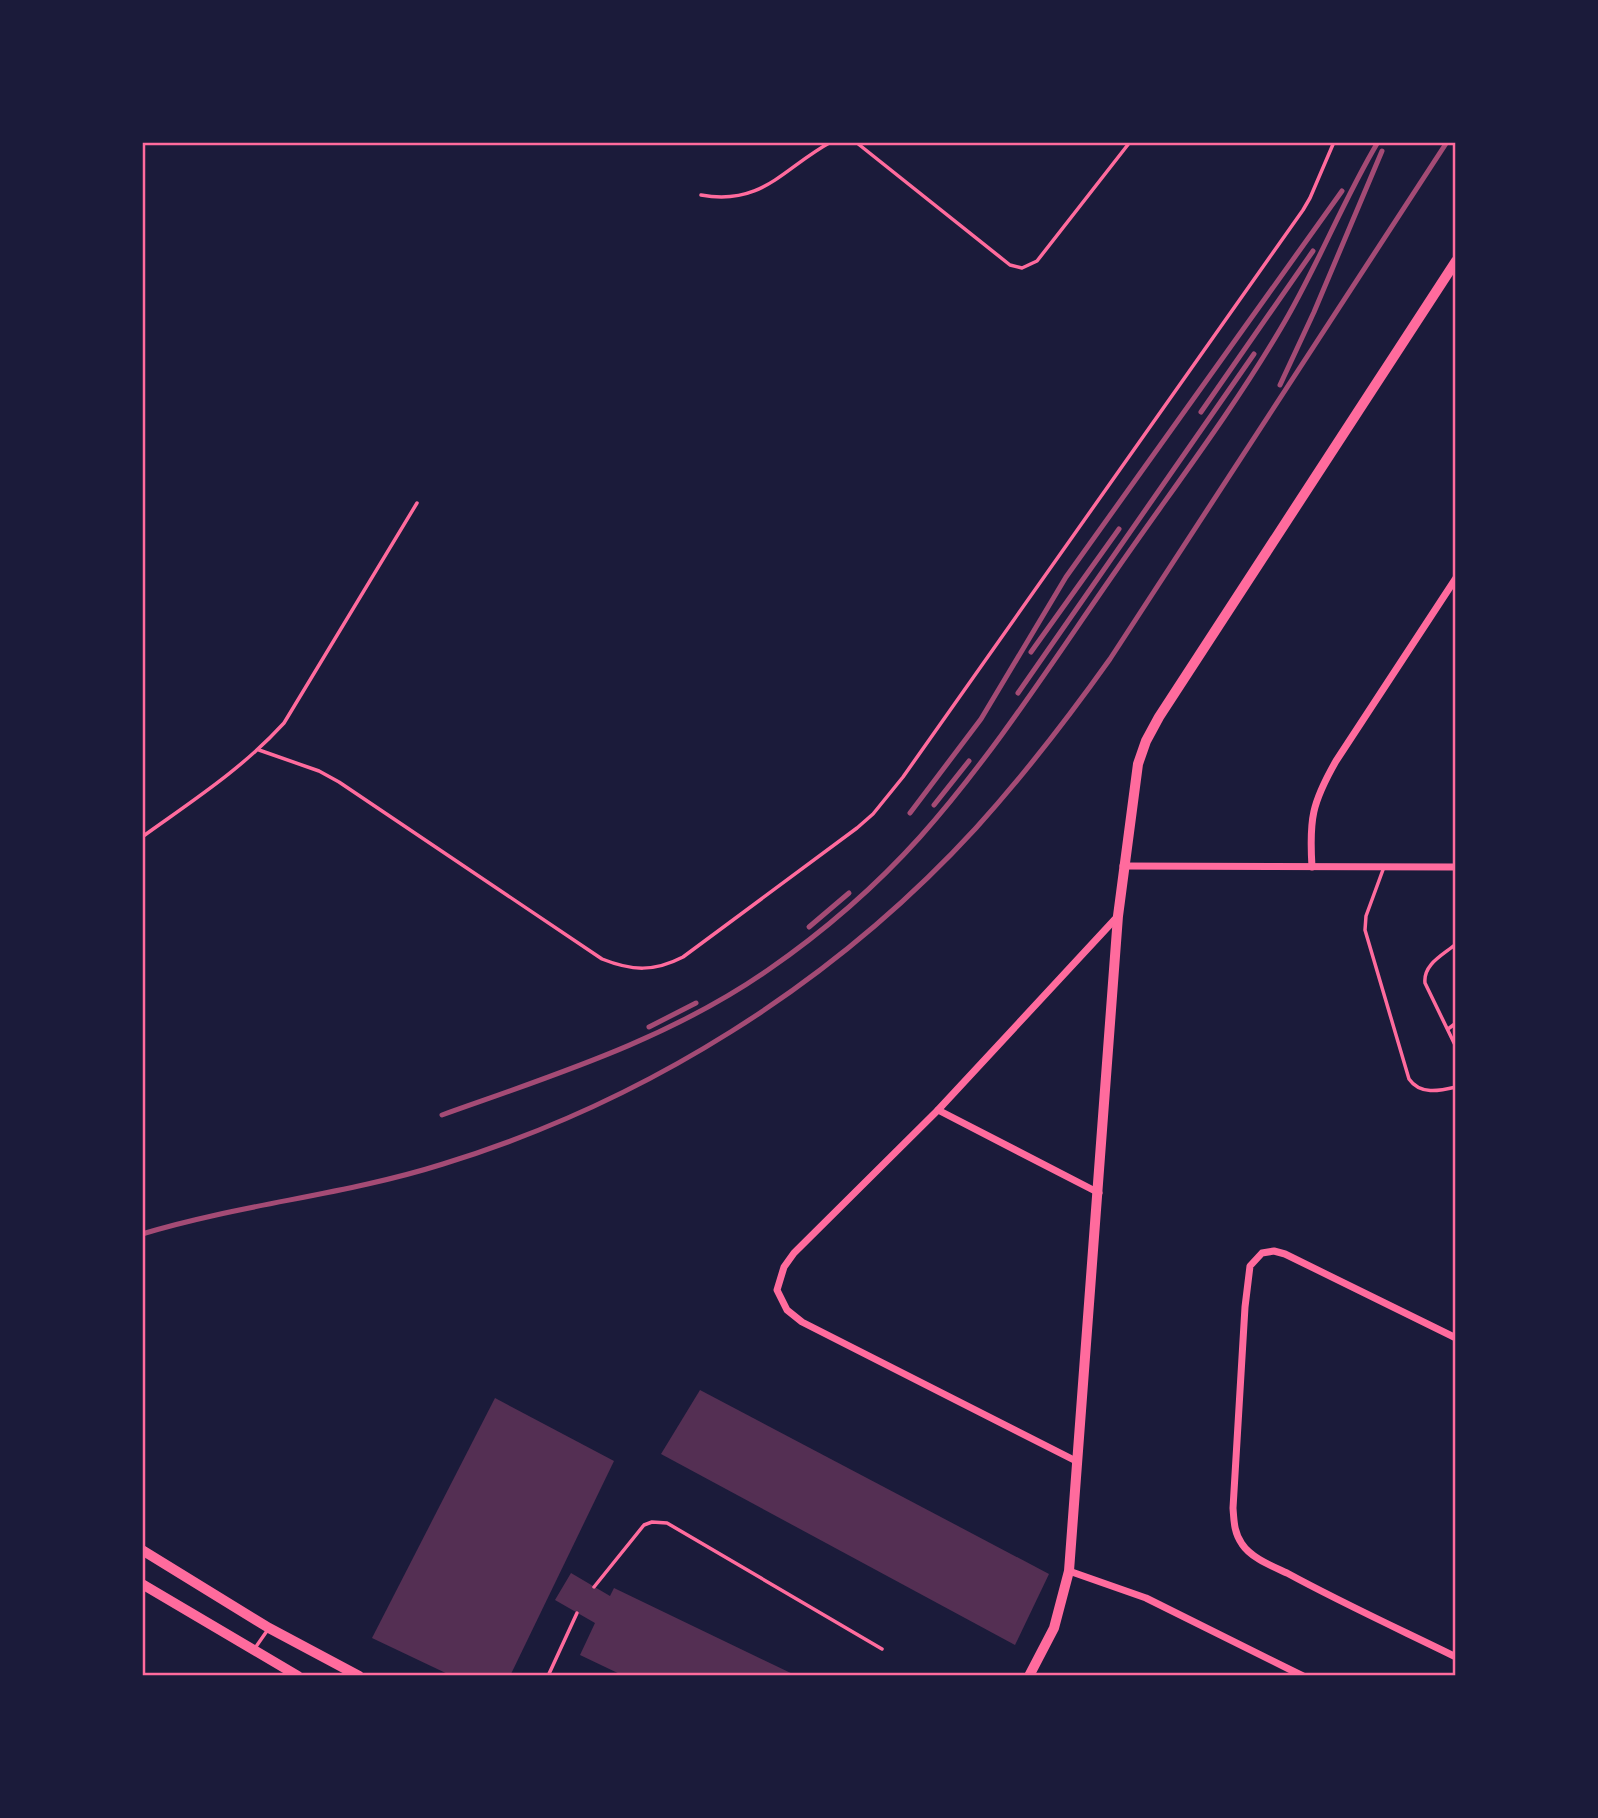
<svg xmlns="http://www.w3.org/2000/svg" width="1598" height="1818" viewBox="0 0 1598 1818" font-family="'Crimson Pro',serif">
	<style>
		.building { fill: #542f53 }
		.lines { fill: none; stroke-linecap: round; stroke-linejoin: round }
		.service { stroke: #ff6b9d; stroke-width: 3.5 }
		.minor { stroke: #ff6b9d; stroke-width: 7 }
		.tertiary { stroke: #ff6b9d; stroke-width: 10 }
		.secondary { stroke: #ff6b9d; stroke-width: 10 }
		.rail { stroke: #a44b75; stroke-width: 5 }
		.neatline { fill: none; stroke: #ff6b9d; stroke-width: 2.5 }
	</style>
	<rect width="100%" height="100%" fill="#1b1b3a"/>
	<g class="building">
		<polygon points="700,1390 1049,1574 1015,1645 661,1454"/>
		<polygon points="495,1398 614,1461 510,1676 452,1676 372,1638"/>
		<polygon points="571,1573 610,1596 614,1588 797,1676 624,1676 580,1655 595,1623 555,1600"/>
	</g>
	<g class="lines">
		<g class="service">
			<polyline points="853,142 857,143 1010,265 1022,268 1037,261 1130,142"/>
			<path d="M701 195C763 206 783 168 831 142"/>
			<path d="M259 750 319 771 339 782 602 959C632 971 654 972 683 957L857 828 873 814 903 777 1303 210 1310 198 1334 142"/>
			<path d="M142 837C192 801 242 769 284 723L417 503"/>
			<path d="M1384 867 1366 916 1365 930 1409 1079C1420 1095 1439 1091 1456 1087"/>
			<path d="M1456 944C1443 955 1423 964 1425 983L1456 1047"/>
			<polyline points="1448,1029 1456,1023"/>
			<polyline points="594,1587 644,1525 652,1522 667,1523 882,1649"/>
			<polyline points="255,1648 269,1628"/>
			<polyline points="548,1676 577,1613"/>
		</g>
		<g class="minor">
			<polyline points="1123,866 1456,867"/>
			<path d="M1312 867C1309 819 1312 803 1336 761L1456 578"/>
			<polyline points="938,1110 1118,916"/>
			<path d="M1456 1338 1285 1254 1274 1251 1262 1253 1250 1266 1245 1307 1233 1508C1234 1521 1234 1533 1242 1544 1251 1558 1272 1566 1287 1573 1342 1603 1399 1629 1456 1657"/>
			<polyline points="1076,1461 802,1322 787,1310 777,1290 784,1267 794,1253 938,1110 1099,1193"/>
			<polyline points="1069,1571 1146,1598 1303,1676"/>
		</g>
		<polyline class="tertiary" points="1029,1676 1054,1628 1069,1571 1118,916 1138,764 1146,741 1159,717 1456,261"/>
		<g class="secondary">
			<polyline points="142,1550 269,1628 359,1676"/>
			<polyline points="142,1584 298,1676"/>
		</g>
		<g class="rail">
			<polyline points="1280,385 1314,312 1382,151"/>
			<polyline points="1201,412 1313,251"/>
			<polyline points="1031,652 1119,529"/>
			<polyline points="1018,693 1254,354"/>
			<polyline points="934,805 969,761"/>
			<polyline points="910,813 981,719 1066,577 1342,191"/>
			<polyline points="809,927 849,893"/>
			<polyline points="649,1027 696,1003"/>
			<path d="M442 1115C554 1075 669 1039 768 970 823 932 875 887 920 837 993 755 1053 661 1115 572 1171 491 1231 413 1281 328 1317 268 1342 202 1378 142"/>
			<path d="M142 1234C241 1204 345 1195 443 1164 645 1102 833 984 976 828 1024 775 1068 718 1110 659L1447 142"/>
		</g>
	</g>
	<rect width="1598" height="1818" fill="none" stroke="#1b1b3a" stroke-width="287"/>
	<rect x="144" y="144" width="1310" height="1530" class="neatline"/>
</svg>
